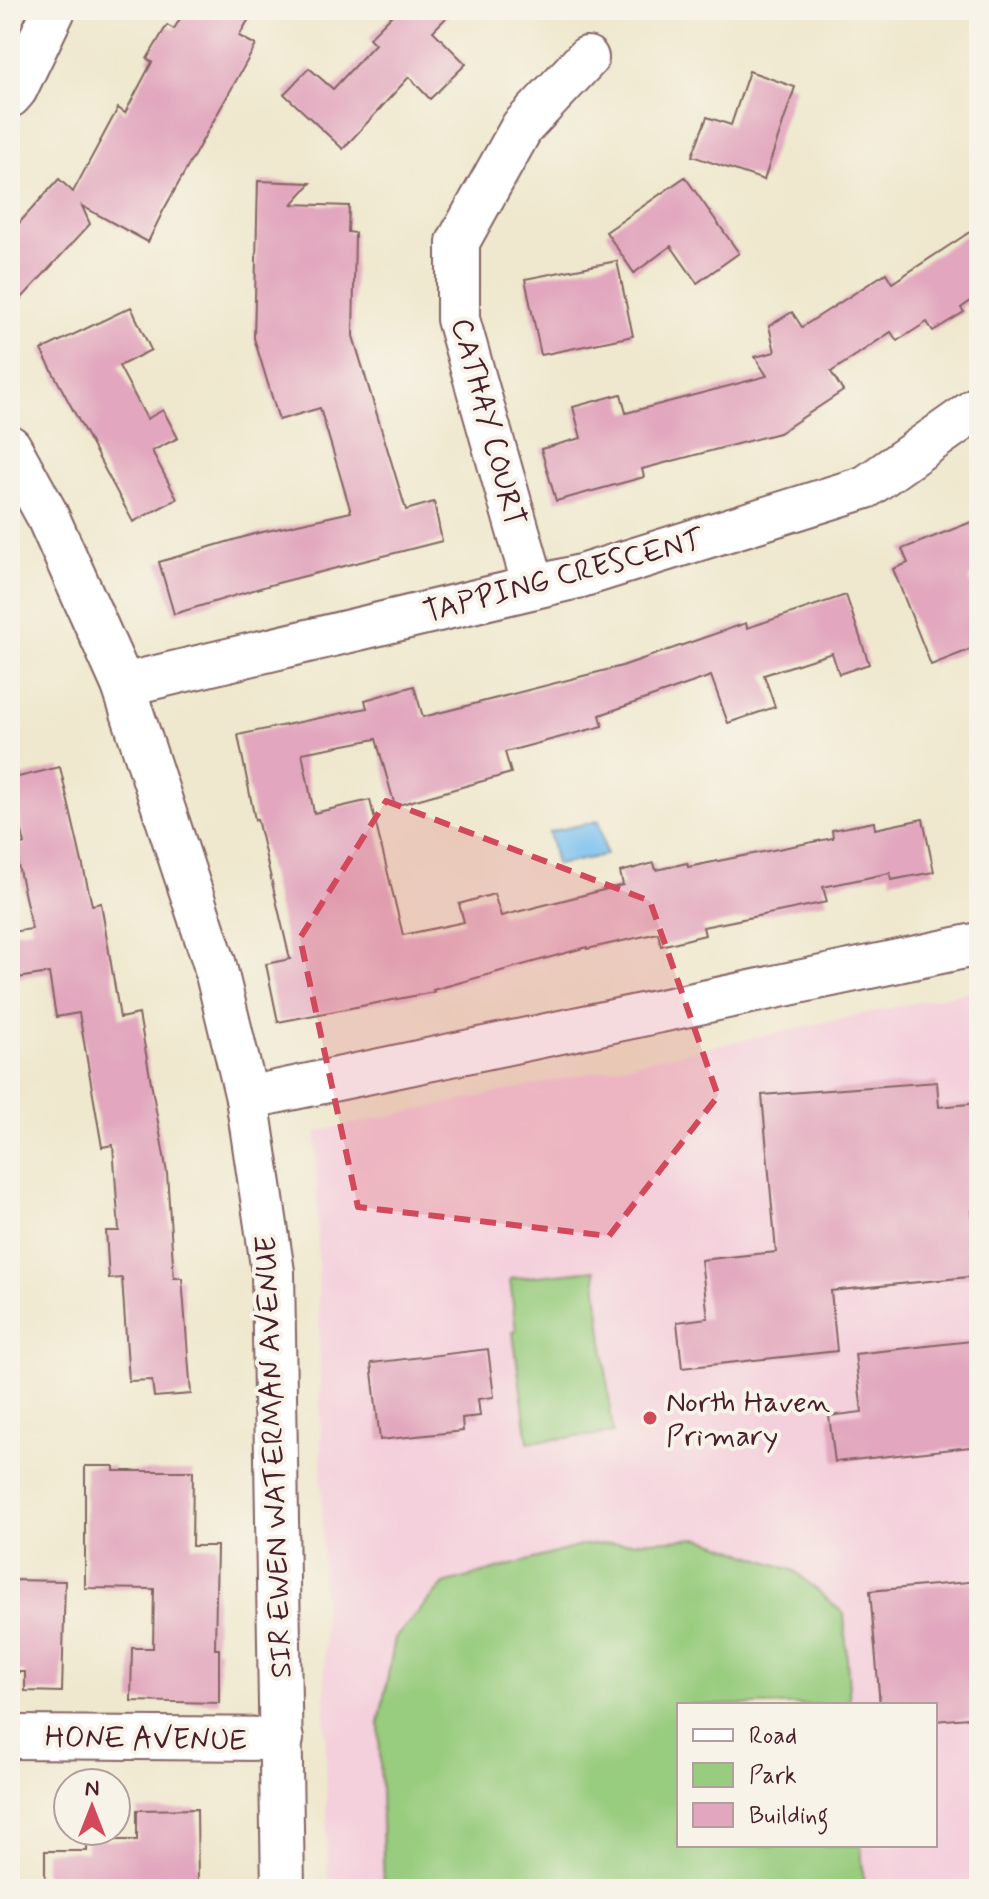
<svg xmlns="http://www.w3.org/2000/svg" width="989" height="1899" viewBox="0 0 989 1899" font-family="Mynerve,sans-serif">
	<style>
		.built { fill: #f4cfdc; fill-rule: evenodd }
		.green { fill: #98cc7e; stroke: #717654; stroke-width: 2 }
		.water { fill: #77c0f0; stroke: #60708e; stroke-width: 2 }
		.building { fill: #e2a7be }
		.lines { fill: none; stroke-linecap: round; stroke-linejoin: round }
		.minor-casing { stroke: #846564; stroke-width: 46 }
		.minor { stroke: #fff; stroke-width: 42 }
		.marked { fill: #d1495b; fill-opacity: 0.2; stroke: #d1495b; stroke-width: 6; stroke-dasharray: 16 10; stroke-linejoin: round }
		.poi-dot { fill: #d1495b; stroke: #f7f3e8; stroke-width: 3 }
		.labels { text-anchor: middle; stroke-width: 8; stroke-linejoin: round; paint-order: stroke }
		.street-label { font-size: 30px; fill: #4a1f2b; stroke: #f7f3e8 }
		.poi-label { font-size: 30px; fill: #4a1f2b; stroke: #f7f3e8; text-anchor: start }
	</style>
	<rect width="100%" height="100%" fill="#f7f3e8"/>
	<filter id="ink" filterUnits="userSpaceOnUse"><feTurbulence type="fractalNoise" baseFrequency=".0125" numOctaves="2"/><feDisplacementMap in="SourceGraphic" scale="16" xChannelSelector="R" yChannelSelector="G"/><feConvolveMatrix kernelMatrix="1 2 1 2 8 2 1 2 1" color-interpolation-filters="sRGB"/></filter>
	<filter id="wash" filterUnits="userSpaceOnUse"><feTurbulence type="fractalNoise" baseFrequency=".006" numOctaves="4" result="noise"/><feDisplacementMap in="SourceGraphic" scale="32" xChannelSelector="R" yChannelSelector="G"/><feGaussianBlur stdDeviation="1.8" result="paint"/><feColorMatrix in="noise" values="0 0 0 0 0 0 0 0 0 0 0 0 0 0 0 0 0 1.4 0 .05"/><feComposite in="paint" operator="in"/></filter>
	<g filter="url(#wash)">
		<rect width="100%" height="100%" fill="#efe8ce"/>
		<path class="built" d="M979 989V1889H328L316 1132ZM679 1705H935V1845H679Z"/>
		<g class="green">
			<polygon points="595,1270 613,1433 528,1442 513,1332 516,1331 510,1279"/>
			<polygon points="701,1538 795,1571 844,1614 850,1705 679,1705 679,1845 861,1845 864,1889 384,1889 379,1724 395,1638 444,1584 584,1545"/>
		</g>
		<polygon class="water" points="598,821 606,855 556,865 549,832"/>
		<g id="blocks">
			<g class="building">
				<polygon points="185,10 254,10 239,36 256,45 163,211 148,242 82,206 90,224 10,311 10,233 59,179 73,192 118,108 125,113 152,62 147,59 167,25 174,29"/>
				<polygon points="397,10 454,10 433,31 466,64 430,99 409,77 343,149 284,94 309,68 333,89 375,44 369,38"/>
				<polygon points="749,71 795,87 764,180 692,156 707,117 731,125"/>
				<polygon points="685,177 739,253 697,283 671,246 634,273 606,232"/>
				<polygon points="258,181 311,183 292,204 349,206 348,232 355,233 353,336 406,510 434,502 442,541 270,585 174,614 159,562 254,534 351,512 320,408 279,420 254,338"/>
				<polygon points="979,226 979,295 961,308 964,312 933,331 927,322 897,341 891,332 831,372 843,391 779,433 642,469 644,477 556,501 541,449 581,438 573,407 621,394 626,413 767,376 755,357 775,352 769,326 792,312 802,327 886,273 892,283"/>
				<polygon points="617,261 633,336 541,355 525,279"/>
				<polygon points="131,307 151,350 119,366 147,419 163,410 178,438 152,451 177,499 133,522 41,350"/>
				<polygon points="979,519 979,572 969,578 979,604 979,646 931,665 893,569 908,563 902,549"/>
				<polygon points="846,595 869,664 839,674 832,653 764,675 775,707 728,723 711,676 600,715 603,726 505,752 511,773 395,806 376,739 302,753 314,813 370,800 403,935 464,922 459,904 494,894 501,916 623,885 620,872 654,863 656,870 687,863 688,867 833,838 832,830 874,822 875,829 923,819 934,872 891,880 890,873 823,887 827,902 703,927 705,935 661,946 658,933 587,949 587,947 433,990 434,992 278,1022 266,964 290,959 257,819 255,820 238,735 367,708 365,700 414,686 423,717 622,666 746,623 747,628"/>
				<polygon points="60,767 92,905 101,903 120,1018 139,1014 167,1173 174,1278 182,1278 191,1394 154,1397 152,1380 129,1381 122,1278 109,1279 106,1231 119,1231 113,1145 102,1147 79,1013 56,1017 49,973 17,978 10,932 32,929 14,847 25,844 10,779"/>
				<polygon points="937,1082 939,1107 979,1103 979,1209 972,1210 978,1276 831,1291 837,1351 682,1368 677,1322 708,1318 701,1260 776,1252 762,1095"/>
				<polygon points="971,1341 979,1413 979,1446 835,1462 829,1416 862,1412 855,1354"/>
				<polygon points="488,1349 494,1397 478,1399 480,1416 462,1418 463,1431 380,1440 371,1363"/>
				<polygon points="85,1466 114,1466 114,1471 193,1471 192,1546 217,1546 215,1649 219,1649 219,1703 131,1701 132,1648 153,1648 154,1589 85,1588"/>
				<polygon points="10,1580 65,1581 62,1692 25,1691 25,1672 10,1672"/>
				<polygon points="979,1581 979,1717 935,1721 935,1705 880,1705 870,1591"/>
				<polygon points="197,1809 198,1889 45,1889 45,1851 87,1851 87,1840 137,1840 137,1810"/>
			</g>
		</g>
	</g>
	<g filter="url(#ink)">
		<use href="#blocks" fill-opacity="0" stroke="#846564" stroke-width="2"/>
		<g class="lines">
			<defs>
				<g id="minor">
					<polyline points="10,96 16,89 54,10"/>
					<polyline points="10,447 46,513 123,685 214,962 247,1098 273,1272 283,1889"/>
					<polyline points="534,587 458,319 458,242 522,127 587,58"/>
					<polyline points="123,685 581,576 866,487 979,407"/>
					<polyline points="247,1098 979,944"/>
					<polyline points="10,1737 282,1739"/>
				</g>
			</defs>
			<use href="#minor" class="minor-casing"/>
			<use href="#minor" class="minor"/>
		</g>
	</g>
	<path class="marked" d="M386 801 650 901 718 1096 609 1236 358 1207 300 938Z"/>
	<circle class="poi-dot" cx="650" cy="1418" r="8"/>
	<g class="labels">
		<g class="street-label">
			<text transform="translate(489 422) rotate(75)" y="10">CATHAY COURT</text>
			<text transform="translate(563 575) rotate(-15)" y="10">TAPPING CRESCENT</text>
			<text transform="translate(273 1457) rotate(-92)" y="10">SIR EWEN WATERMAN AVENUE</text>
			<text transform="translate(146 1738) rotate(1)" y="10">HONE AVENUE</text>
		</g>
		<g class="poi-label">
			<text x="666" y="1411">North Haven<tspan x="666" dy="34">Primary</tspan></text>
		</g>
	</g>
	<rect width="989" height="1899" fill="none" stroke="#f7f3e8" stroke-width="40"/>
	<rect x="677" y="1703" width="260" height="144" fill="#f7f3e8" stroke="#b29e9c" stroke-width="2"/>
	<rect x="693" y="1729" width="40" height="12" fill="#ffffff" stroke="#b29e9c" stroke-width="2"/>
	<text x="749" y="1743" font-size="24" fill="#4a1f2b">Road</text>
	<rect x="693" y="1763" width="40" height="24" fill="#98cc7e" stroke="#b29e9c" stroke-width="2"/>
	<text x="749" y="1783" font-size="24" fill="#4a1f2b">Park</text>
	<rect x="693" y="1803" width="40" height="24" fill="#e2a7be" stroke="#b29e9c" stroke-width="2"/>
	<text x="749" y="1823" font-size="24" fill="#4a1f2b">Building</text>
	<g transform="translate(92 1807)"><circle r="38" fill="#f7f3e8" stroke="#b29e9c" stroke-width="2"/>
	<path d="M0-6L14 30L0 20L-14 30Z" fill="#d1495b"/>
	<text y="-12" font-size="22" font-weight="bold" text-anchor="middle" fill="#4a1f2b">N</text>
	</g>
</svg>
